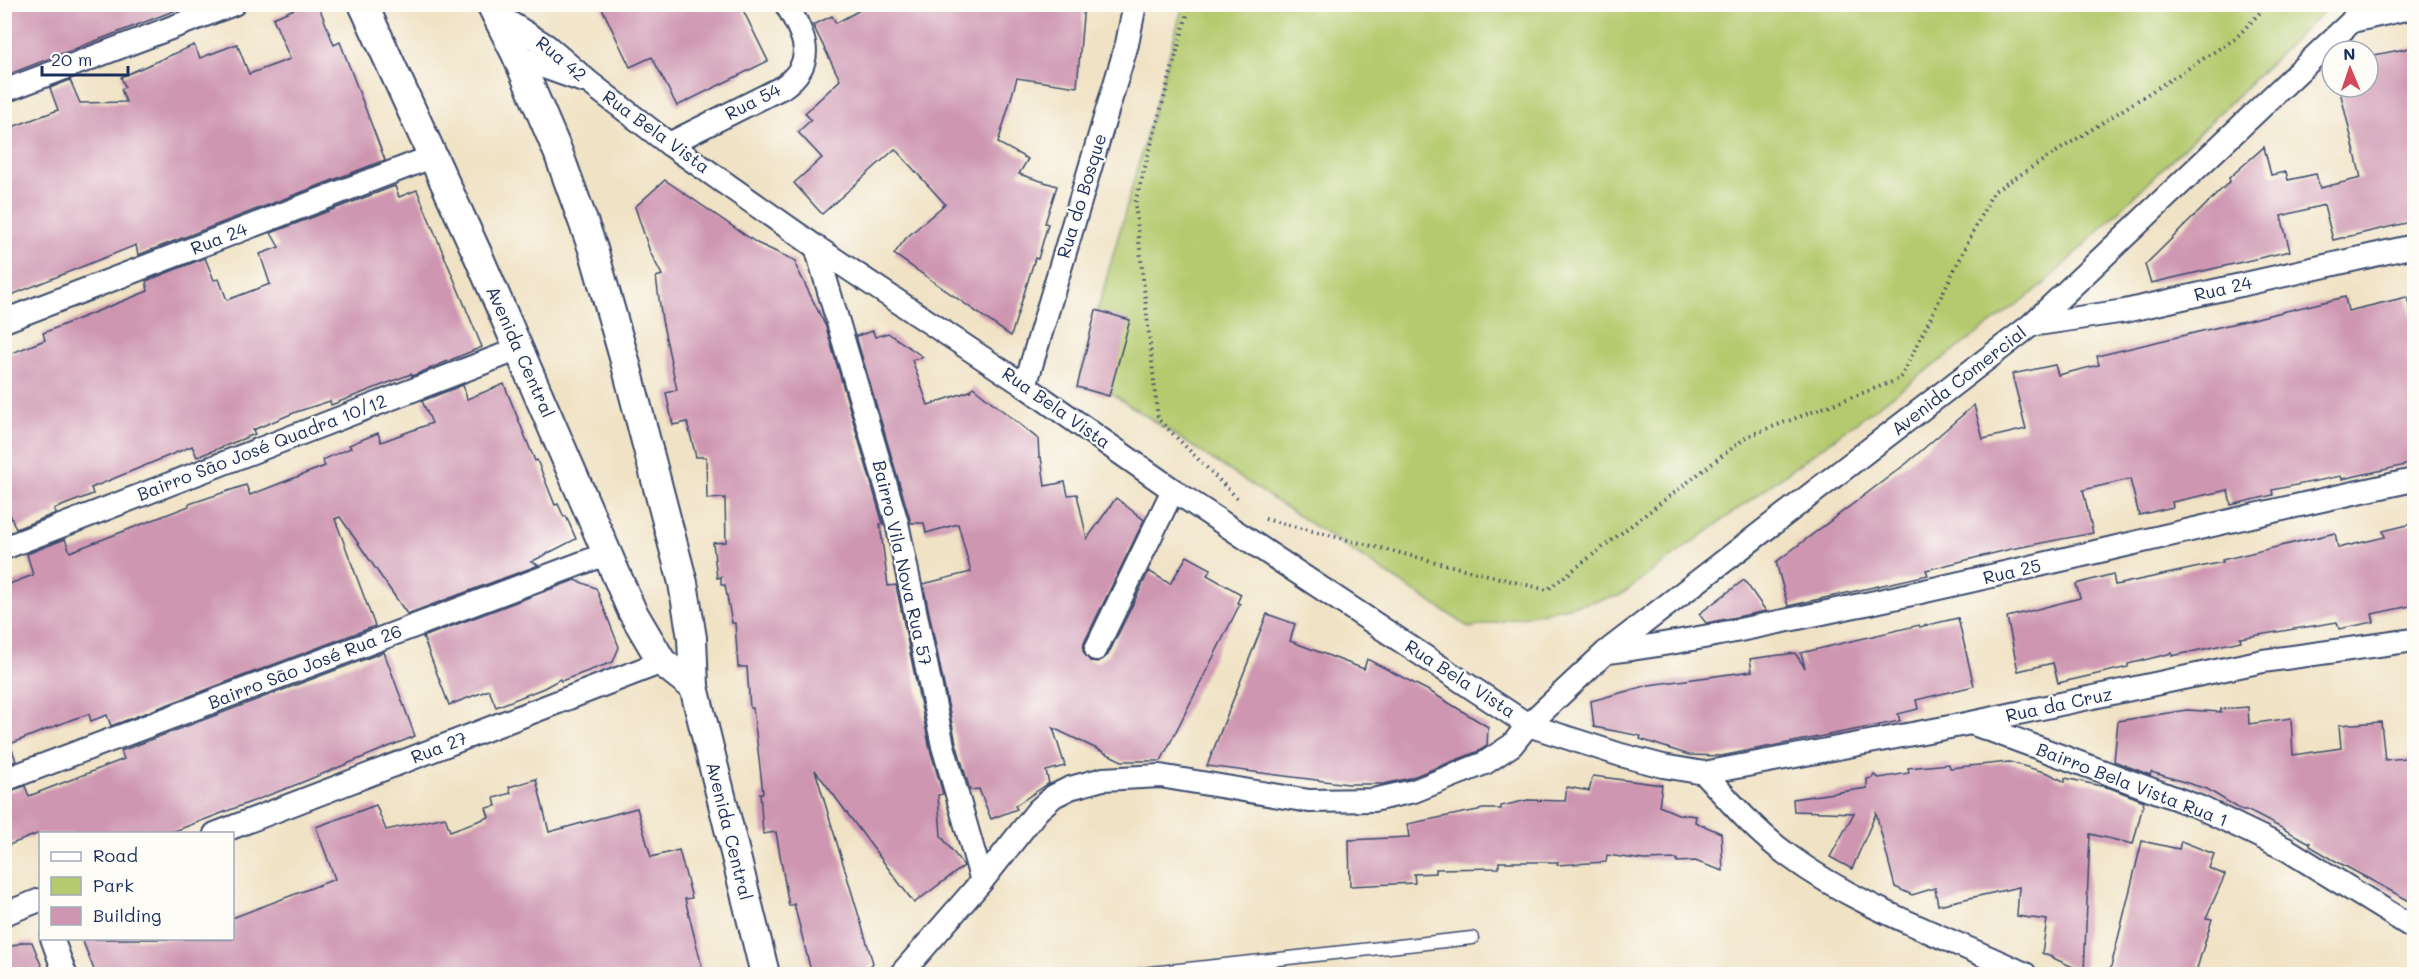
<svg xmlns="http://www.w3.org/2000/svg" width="2419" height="979" viewBox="0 0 2419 979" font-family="Mali,sans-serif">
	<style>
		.green { fill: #b5ca6e; stroke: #687c66; stroke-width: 1.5 }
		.building { fill: #ce96b1 }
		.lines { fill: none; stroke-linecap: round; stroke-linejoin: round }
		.service-casing { stroke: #3b4a6d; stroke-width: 15 }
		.minor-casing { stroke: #3b4a6d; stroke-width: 26 }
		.tertiary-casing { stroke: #3b4a6d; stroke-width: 32 }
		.path { stroke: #3b4a6d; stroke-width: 4; stroke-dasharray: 1.5 4.5; stroke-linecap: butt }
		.service { stroke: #fff; stroke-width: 12 }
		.minor { stroke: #fff; stroke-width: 22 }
		.tertiary { stroke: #fff; stroke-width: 28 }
		.labels { text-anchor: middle; stroke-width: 4.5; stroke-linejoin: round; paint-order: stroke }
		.street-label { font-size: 18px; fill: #1b2f5e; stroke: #fdfcf7 }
	</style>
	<rect width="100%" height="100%" fill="#fdfcf7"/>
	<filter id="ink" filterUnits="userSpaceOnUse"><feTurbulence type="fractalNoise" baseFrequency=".0167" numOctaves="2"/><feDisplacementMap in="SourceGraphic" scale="12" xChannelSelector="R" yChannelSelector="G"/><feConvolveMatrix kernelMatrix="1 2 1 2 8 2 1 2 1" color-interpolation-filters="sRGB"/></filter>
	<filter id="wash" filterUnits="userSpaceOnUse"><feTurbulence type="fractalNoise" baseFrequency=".008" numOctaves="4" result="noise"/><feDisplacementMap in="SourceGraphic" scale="24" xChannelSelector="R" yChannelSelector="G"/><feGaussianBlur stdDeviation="1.35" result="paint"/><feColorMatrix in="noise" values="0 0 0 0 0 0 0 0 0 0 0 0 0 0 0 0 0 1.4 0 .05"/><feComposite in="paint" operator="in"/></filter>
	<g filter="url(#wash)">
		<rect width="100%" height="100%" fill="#f0e2c4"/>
		<polygon class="green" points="1183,5 2330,5 2041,287 1619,596 1470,628 1080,373"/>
		<g id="blocks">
			<g class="building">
				<polygon points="4,4 183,4 184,7 4,76"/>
				<polygon points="306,4 318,4 334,45 340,42 385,160 138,255 136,245 4,298 4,130 58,110 50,88 70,80 80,103 126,102 121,89 125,87 121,77 194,45 200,58 237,44 249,74 290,59 273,18"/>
				<polygon points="600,4 740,4 768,61 677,106 652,57 630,67"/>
				<polygon points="871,4 1084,4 1077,87 1017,78 998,143 1028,159 1019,174 1057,186 1045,223 1048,224 1038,259 1035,258 1011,336 894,254 906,238 945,204 895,149 822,214 794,183 822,158 798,132 811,120 805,113 840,80 813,25 832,16 836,23"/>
				<polygon points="2415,47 2415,221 2333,240 2324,205 2281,216 2290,251 2151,283 2145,265 2230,181 2229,178 2264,147 2271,175 2286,172 2288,180 2316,174 2320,188 2361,178 2339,87 2368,87 2368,61 2375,60 2374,55"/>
				<polygon points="665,180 757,243 796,261 796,266 826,327 883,524 880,524 888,586 896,585 930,749 943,794 938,795 941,836 964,866 914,903 815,770 873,963 862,975 812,975 794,904 789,906 776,832 763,834 760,793 763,793 753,708 750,708 747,667 738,667 735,623 732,623 725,585 721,585 721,577 717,578 713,543 726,542 725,498 707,499 706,457 696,457 687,422 673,425 666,393 677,390 662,320 656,277 662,275 650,252 635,207"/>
				<polygon points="395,186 399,197 417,190 482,347 412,376 411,374 331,405 330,401 296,412 253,430 255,434 197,457 192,446 91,488 93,494 54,509 56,513 16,529 4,500 4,356 45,340 43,333 148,291 146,281 205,258 214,280 219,279 227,300 270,284 260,254 279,247 271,233"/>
				<polygon points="2345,297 2348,311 2407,297 2415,331 2415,463 2342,479 2341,476 2272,490 2273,495 2231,505 2228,490 2172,502 2173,507 2139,515 2130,479 2083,490 2093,533 2011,549 1926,570 1928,575 1788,606 1776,562 1907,463 1974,405 1983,439 2026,429 2012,374 2055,365 2058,375 2099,365 2097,356"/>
				<polygon points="1096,310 1130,320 1109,396 1077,387"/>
				<polygon points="873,331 875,337 888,333 923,357 912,360 928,405 970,391 973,387 1038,439 1039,457 1041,457 1045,486 1065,482 1068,495 1077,494 1087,539 1116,498 1144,520 1084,643 1083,651 1090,661 1098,662 1108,655 1149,571 1170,584 1187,556 1211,569 1207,575 1241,594 1237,603 1240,604 1161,761 1122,761 1053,728 1065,766 1046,771 1049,783 1015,806 1017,809 991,819 979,789 970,790 956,743 923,584 971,572 958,524 926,533 924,523 911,523 856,336"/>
				<polygon points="504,384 535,461 537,460 555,505 558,504 564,517 566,516 576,539 531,562 539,565 407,614 340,517 335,519 375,626 111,726 107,715 91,721 89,714 73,719 10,744 16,761 4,765 4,586 33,575 27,554 65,539 70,552 189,506 189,504 246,485 250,495 325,466 322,460 351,448 349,445 378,433 381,442 432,423 422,401 463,385 467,399"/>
				<polygon points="2412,524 2415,536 2415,605 2372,614 2374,622 2339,629 2337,622 2240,638 2241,641 2172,656 2172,653 2128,664 2128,667 2058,683 2053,663 2018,671 2007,617 2080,598 2076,584 2113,574 2115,585 2223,562 2222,560 2335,533 2338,548 2385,537 2383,531"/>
				<polygon points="575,580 596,588 619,647 613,662 561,681 560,679 544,688 496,707 489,690 449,705 423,637"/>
				<polygon points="1744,580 1766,611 1706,623 1699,614"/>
				<polygon points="1267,614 1295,624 1290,641 1364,669 1367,659 1431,692 1488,727 1487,746 1479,751 1410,778 1384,784 1348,784 1207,766"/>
				<polygon points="1958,618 1974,686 1916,700 1918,709 1898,714 1900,721 1721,756 1689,755 1640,739 1641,736 1594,727 1591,701 1649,685 1752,671 1750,659 1795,653 1805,668 1801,653 1919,625 1920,627"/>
				<polygon points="384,652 415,736 298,784 167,834 37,834 4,847 4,793 25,786 29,796 124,759 121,751"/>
				<polygon points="2248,707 2249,724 2291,718 2293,755 2341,748 2339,725 2381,722 2385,760 2415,757 2415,904 2332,859 2310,846 2310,843 2249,811 2243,811 2207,789 2151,772 2150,775 2114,761 2118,721 2187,710 2221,712 2221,709"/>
				<polygon points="2009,762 2048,773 2065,782 2065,778 2110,788 2144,801 2133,844 2090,834 2084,972 2042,953 2047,920 2017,916 2019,887 1938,905 1935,888 1912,895 1895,887 1876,813 1852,869 1830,857 1854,813 1794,811 1793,799 1867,788 1867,779 1872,778 1874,775 1879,778 1909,773 1908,768 1949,764 1950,768"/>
				<polygon points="1593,776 1662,785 1659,806 1678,814 1696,816 1695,822 1721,833 1723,871 1695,861 1677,862 1677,859 1644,860 1607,855 1606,862 1557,865 1558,862 1499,862 1499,868 1436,869 1436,873 1414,874 1415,883 1350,886 1349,840 1409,837 1407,824 1483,809 1501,809 1501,806 1528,800 1565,801 1567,787 1589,791"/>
				<polygon points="536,779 549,832 637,808 651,857 679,850 692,898 685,899 704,975 96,975 82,939 232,939 232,918 335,879 316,827 376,805 386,830 445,817 450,831 489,817 486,808 496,806 494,798 511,793 509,787"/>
				<polygon points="2142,841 2179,849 2181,841 2214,854 2209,868 2225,875 2206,918 2212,919 2195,975 2109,975"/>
				<polygon points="23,942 32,942 45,975 4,975 4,949"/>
			</g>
		</g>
	</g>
	<g filter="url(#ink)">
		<use href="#blocks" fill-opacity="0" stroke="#3b4a6d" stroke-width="1.5"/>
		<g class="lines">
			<defs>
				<polyline id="service" points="1142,974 1472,938"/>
				<g id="minor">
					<polyline points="496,14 547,46 590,83 669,144 816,247 1025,386 1173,490 1528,725 1621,755 1663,766 1704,773 1971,723 2263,661 2414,640"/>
					<polyline points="2352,21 2414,7"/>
					<polyline points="516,54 541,66 583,81"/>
					<polyline points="4,91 234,4"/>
					<path d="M669 144 783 87C818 62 805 36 786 4"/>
					<polyline points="816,247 897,523 943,746 982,881"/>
					<polyline points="4,321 434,156"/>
					<polyline points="2031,325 2125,311 2414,246"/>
					<polyline points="1025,386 1127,44 1135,4"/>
					<polyline points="4,548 519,349"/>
					<polyline points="1096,649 1173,490"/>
					<path d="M1608 652C1698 641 1786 620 1875 602 2055 563 2234 518 2414 480"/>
					<polyline points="1971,723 2199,807 2286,849 2414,928"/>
					<path d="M1704 773C1731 803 1757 833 1789 856 1861 909 1945 936 2025 974"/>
					<polyline points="4,780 606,554"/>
					<polyline points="215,834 662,662"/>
					<polyline points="4,914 40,900"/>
					<polyline points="52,938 65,974"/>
					<polyline points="901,974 982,881 1038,810 1054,796 1070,788 1103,779 1160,776 1309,801 1373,800 1414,791 1485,763 1512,745 1528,725 1606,652 2031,325 2352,21 2360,4"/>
				</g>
				<g id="tertiary">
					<polyline points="363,4 477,253 632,611 662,662 694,687"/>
					<polyline points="491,4 516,54 558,152 593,249 625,361 683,583 692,638 694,687 765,974"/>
				</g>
			</defs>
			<use href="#service" class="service-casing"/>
			<use href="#minor" class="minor-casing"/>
			<use href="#tertiary" class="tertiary-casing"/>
			<g class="path">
				<polyline points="1190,4 1135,203 1158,419 1240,501"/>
				<polyline points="1265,519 1547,590 1748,436 1900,379 1993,192 2236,38 2268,4"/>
			</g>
			<use href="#service" class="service"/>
			<use href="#minor" class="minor"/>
			<use href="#tertiary" class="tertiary"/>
		</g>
	</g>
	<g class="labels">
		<g class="street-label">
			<text transform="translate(561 59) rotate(40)" y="6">Rua 42</text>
			<text transform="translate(753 102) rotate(-27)" y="6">Rua 54</text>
			<text transform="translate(656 132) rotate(36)" y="6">Rua Bela Vista</text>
			<text transform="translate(1082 196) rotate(-73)" y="6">Rua do Bosque</text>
			<text transform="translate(219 239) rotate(-21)" y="6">Rua 24</text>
			<text transform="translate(2223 289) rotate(-13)" y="6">Rua 24</text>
			<text transform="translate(520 352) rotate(66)" y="6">Avenida Central</text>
			<text transform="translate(1959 381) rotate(-38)" y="6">Avenida Comercial</text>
			<text transform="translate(1056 408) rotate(35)" y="6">Rua Bela Vista</text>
			<text transform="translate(262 448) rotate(-21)" y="6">Bairro São José Quadra 10/12</text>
			<text transform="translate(902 563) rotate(77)" y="6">Bairro Vila Nova Rua 57</text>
			<text transform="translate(2012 572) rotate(-13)" y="6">Rua 25</text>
			<text transform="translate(305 667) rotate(-21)" y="6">Bairro São José Rua 26</text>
			<text transform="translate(1460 679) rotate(33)" y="6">Rua Bela Vista</text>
			<text transform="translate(2059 705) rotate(-12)" y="6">Rua da Cruz</text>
			<text transform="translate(439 748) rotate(-21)" y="6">Rua 27</text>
			<text transform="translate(2132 785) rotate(21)" y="6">Bairro Bela Vista Rua 1</text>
			<text transform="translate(729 831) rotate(76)" y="6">Avenida Central</text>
		</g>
	</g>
	<rect width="2419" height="979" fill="none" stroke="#fdfcf7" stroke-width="24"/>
	<rect x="39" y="832" width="195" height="108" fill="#fdfcf7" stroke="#a3aaba" stroke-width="1.5"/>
	<rect x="51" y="852" width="30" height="9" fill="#ffffff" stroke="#a3aaba" stroke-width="1.5"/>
	<text x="93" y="862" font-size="18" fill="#1b2f5e">Road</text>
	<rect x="51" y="877" width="30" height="18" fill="#b5ca6e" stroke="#a3aaba" stroke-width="1.5"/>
	<text x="93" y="892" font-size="18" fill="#1b2f5e">Park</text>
	<rect x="51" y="907" width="30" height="18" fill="#ce96b1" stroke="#a3aaba" stroke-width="1.5"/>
	<text x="93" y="922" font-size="18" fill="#1b2f5e">Building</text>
	<g transform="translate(2350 69) rotate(358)"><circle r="28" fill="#fdfcf7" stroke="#a3aaba" stroke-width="1.5"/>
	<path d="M0-4.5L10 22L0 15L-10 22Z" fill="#d1495b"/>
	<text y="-9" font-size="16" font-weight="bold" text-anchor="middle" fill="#1b2f5e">N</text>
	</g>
	<path d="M42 66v9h86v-9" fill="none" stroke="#1b2f5e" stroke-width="3"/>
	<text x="51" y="66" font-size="18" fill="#1b2f5e" stroke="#fdfcf7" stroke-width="4.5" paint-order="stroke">20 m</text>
</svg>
